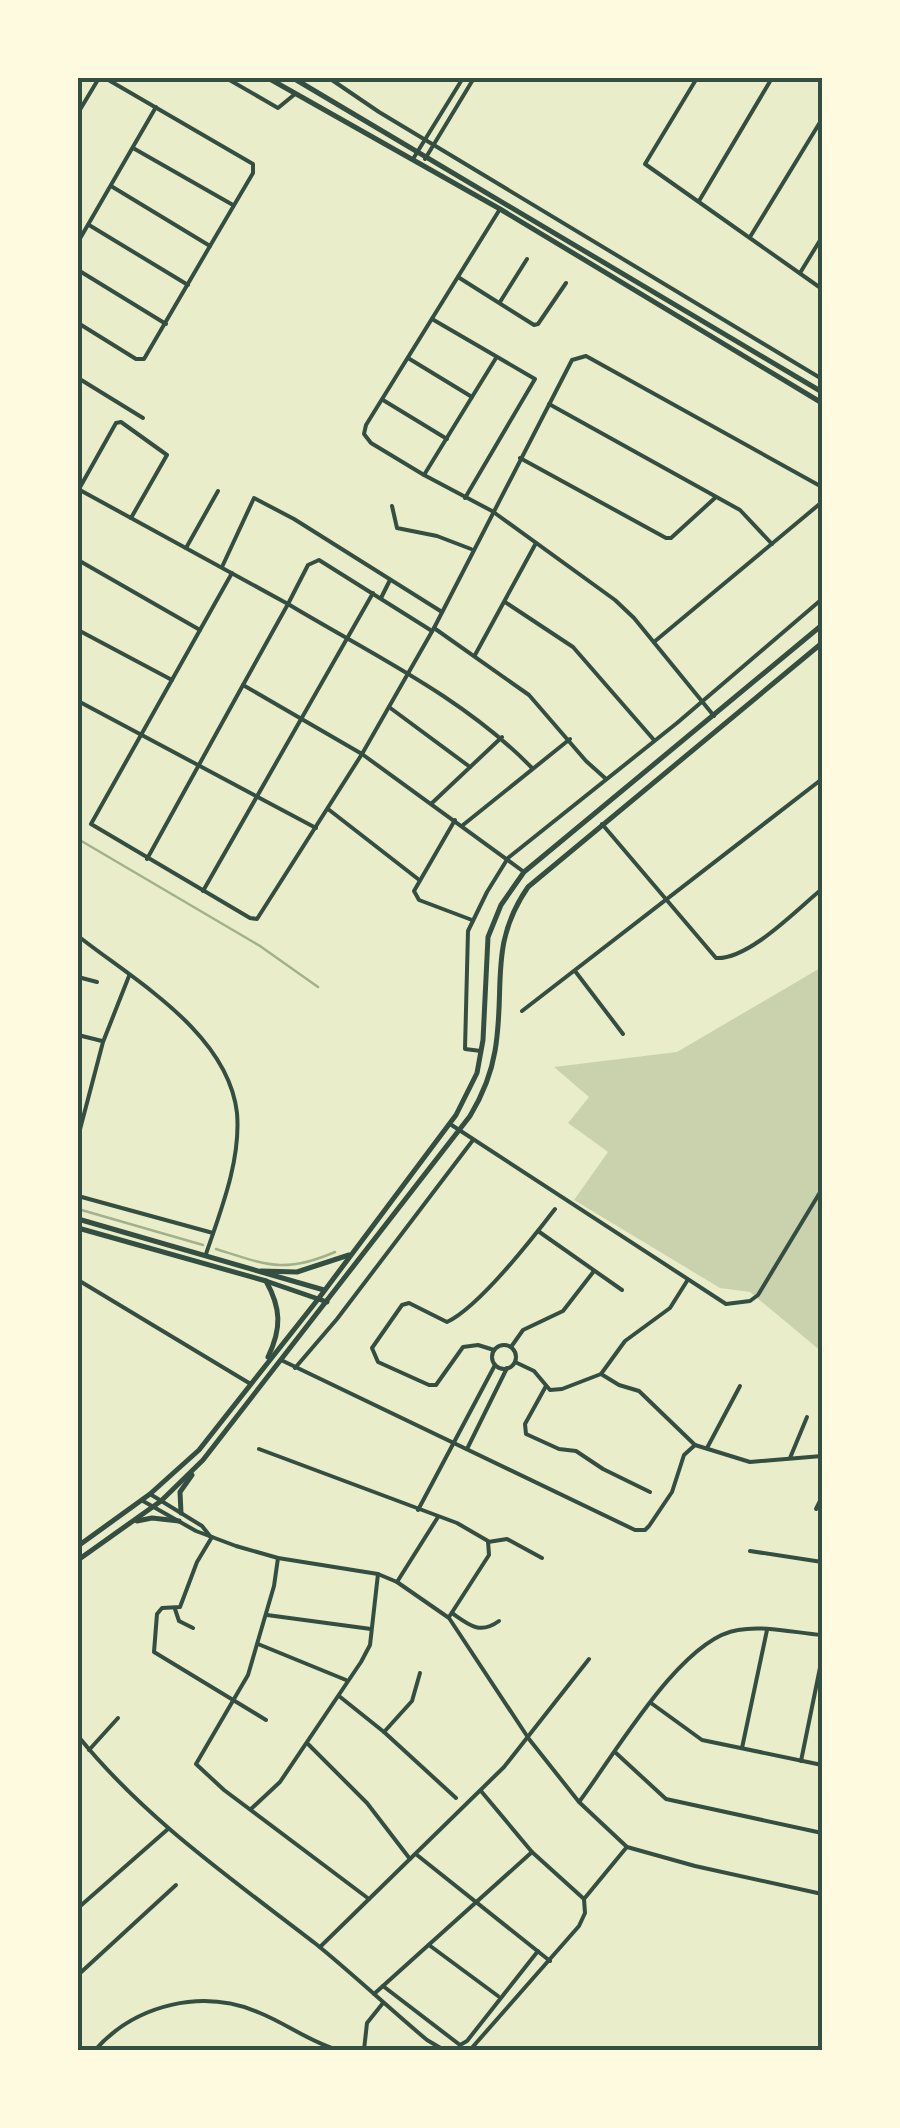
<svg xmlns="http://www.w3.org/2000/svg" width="900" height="2128" viewBox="0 0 900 2128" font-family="Roboto,sans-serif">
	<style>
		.green { fill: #cad2ad }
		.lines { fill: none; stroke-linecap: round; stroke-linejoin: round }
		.stream { stroke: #a3b18a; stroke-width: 2.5 }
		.minor { stroke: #344e41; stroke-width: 4 }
		.tertiary { stroke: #344e41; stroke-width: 4 }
		.secondary { stroke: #344e41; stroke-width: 5 }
		.primary { stroke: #344e41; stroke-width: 5 }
		.trunk { stroke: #344e41; stroke-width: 5 }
		.neatline { fill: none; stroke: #344e41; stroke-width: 4 }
	</style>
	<rect width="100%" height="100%" fill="#e9edc9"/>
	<polygon class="green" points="822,967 822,1352 750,1292 720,1288 574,1200 608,1152 568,1123 589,1097 554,1067 677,1052"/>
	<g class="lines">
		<g class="stream">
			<polyline points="78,839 260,946 318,987"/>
			<polyline points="78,1209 203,1245"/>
			<path d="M216 1249C267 1265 284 1274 335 1252"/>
		</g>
		<g class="minor">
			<polyline points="105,78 253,164 253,173 210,246"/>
			<polyline points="226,78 278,108 295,94"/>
			<polyline points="329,78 379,112 822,379"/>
			<polyline points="697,78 645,164 822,289"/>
			<polyline points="820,78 822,82"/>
			<polyline points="133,148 233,205"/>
			<polyline points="699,201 772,78"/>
			<polyline points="500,209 366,425 364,434 371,443 424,475 492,511 615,600 634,618 714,716"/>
			<polyline points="89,225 188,285"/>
			<polyline points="750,237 822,119"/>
			<polyline points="78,242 156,107"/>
			<polyline points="78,270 166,324"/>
			<polyline points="800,273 822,237"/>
			<polyline points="458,277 534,325 538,324 566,283"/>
			<polyline points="500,302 527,259"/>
			<polyline points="432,319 535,379 465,498"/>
			<polyline points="78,323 136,359 144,359 210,246 111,186"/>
			<polyline points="408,358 472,397"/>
			<polyline points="78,378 143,418"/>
			<polyline points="383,400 447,439"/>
			<polyline points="549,404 740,510 772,544"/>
			<polyline points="520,458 666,538 671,538 716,497"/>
			<polyline points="424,475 496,358"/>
			<polyline points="79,489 116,423 121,422 167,455 131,518"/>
			<polyline points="392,506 397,528 437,536 471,549"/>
			<polyline points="186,548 218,491"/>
			<polyline points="78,560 200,630"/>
			<polyline points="222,567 254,498 294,519 442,612"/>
			<polyline points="232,573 91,824 250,918 257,919 362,754 434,628 572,360 586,356 822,487"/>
			<polyline points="381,598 390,580"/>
			<polyline points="505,602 573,647 654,740"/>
			<polyline points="434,628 529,695 586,761 605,778"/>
			<polyline points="78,630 172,680"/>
			<path d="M432 631 319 560 308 565 288 604C371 654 463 697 532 768"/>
			<polyline points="654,642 822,502"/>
			<polyline points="475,655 536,543"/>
			<polyline points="78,701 316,828"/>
			<polyline points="389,707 470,767"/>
			<polyline points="432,803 502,737"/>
			<polyline points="328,809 418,879"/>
			<polyline points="455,820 414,891 419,900 472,920"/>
			<path d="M602 824 716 958C749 960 797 909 822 889"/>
			<polyline points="463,825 570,739"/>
			<polyline points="147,859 243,685"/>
			<polyline points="203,891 373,593"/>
			<path d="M78 936C135 981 228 1033 237 1113 241 1160 221 1210 206 1254"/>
			<polyline points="575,971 623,1034"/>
			<polyline points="78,977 97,982"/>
			<polyline points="522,1011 822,779"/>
			<polyline points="78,1035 102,1041"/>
			<polyline points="481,1051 465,1049 468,931 487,892 508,858 677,723 822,599"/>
			<polyline points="450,1124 726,1304 750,1301 758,1295 822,1189"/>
			<polyline points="78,1137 103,1042 129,976"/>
			<polyline points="78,1196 213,1233"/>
			<polyline points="538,1231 622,1290"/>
			<polyline points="78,1280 249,1383"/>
			<circle cx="504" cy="1357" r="12"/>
			<polyline points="511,1347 523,1330 563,1311 594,1271"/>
			<path d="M494 1350 478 1345 463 1347 436 1385H429L378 1362 372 1348 402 1305 409 1303 447 1322C479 1307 532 1239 555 1209"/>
			<polyline points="281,1360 635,1530 645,1530 649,1526 672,1492 684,1455 695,1445"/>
			<polyline points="515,1362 534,1371 550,1390 562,1389 601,1374 625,1341 670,1308 687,1281"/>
			<polyline points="295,1368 337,1319 473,1140"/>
			<polyline points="601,1374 619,1385 639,1391 695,1445"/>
			<polyline points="546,1386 525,1424 526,1434 559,1449 576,1451 603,1469 650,1492"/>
			<polyline points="695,1445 750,1462 822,1456"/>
			<polyline points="707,1448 740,1386"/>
			<polyline points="259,1449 457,1523 488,1541 489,1555 449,1617"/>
			<polyline points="467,1449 507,1368"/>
			<polyline points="790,1458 807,1417"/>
			<polyline points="816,1509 822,1497"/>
			<polyline points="418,1510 495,1365"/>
			<polyline points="212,1537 197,1562 180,1607 162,1608 157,1614 154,1652 266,1720"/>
			<polyline points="488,1542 507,1539 542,1558"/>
			<polyline points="750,1551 822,1562"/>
			<polyline points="278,1558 274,1586 248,1675 196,1764 224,1790 369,1899"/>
			<polyline points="397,1582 438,1517"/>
			<polyline points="175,1609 179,1621 193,1628"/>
			<path d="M452 1613C469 1625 480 1635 499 1621"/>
			<polyline points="267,1615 371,1629"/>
			<polyline points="258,1644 346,1680"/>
			<polyline points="339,1696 384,1732 456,1798"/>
			<polyline points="651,1703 702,1740 822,1765"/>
			<polyline points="384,1732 412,1701 420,1673"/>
			<polyline points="308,1744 367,1803 410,1859"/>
			<polyline points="742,1748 767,1630"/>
			<polyline points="89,1750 118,1718"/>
			<polyline points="616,1753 666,1799 822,1833"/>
			<polyline points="801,1761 822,1658"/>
			<polyline points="481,1791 532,1852 584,1899"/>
			<path d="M579 1802C614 1756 681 1638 738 1630 764 1625 796 1633 822 1635"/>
			<polyline points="251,1809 280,1782 361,1662 370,1645 378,1574"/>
			<polyline points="417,1855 550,1961"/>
			<polyline points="429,1945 498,1996"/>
			<polyline points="320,1947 504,1767 589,1659"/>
			<polyline points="78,1975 176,1885"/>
			<polyline points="383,1986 460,2045 467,2041 538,1951"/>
			<polyline points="374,1994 532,1852"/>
			<path d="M95 2050C136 2004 203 1988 260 2013 287 2024 310 2042 338 2050"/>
			<polyline points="364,2050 367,2023 383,2003"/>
		</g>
		<g class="tertiary">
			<polyline points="78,113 99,78"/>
			<polyline points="413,159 463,78"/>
			<polyline points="425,159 474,78"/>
			<polyline points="78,489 288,604 243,685 362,754 524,872"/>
			<polyline points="150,1494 202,1526 210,1536"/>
			<polyline points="143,1501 196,1531 236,1546 278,1558 378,1574 397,1582 449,1618 529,1739 579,1802 627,1847 695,1866 822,1894"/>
			<path d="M78 1736C145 1819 232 1879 316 1944 354 1975 390 2009 427 2040L444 2050"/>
			<polyline points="78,1908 168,1829"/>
			<polyline points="470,2050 579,1926 585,1913 584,1899 626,1848"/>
		</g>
		<g class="secondary">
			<polyline points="268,78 500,209 822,403"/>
			<polyline points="293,78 822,392"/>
		</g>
		<g class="primary">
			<polyline points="78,1219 324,1290"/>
			<polyline points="78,1228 266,1281 327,1302"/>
		</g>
		<g class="trunk">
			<polyline points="261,1271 297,1272 349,1255"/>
			<path d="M266 1281C281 1308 282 1328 268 1357"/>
			<polyline points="181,1513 180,1492 192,1475"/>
			<polyline points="137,1521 152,1518 179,1521"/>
			<polyline points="78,1546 150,1494 199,1450 319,1298 456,1115 477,1073 483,1040 488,937 501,905 524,872 822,625"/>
			<path d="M78 1560 161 1501 203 1460 470 1116C482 1096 491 1075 495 1051 506 987 488 945 528 887L822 643"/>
		</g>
	</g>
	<rect width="900" height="2128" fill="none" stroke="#fefae0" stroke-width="160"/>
	<rect x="80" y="80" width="740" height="1968" class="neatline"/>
</svg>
